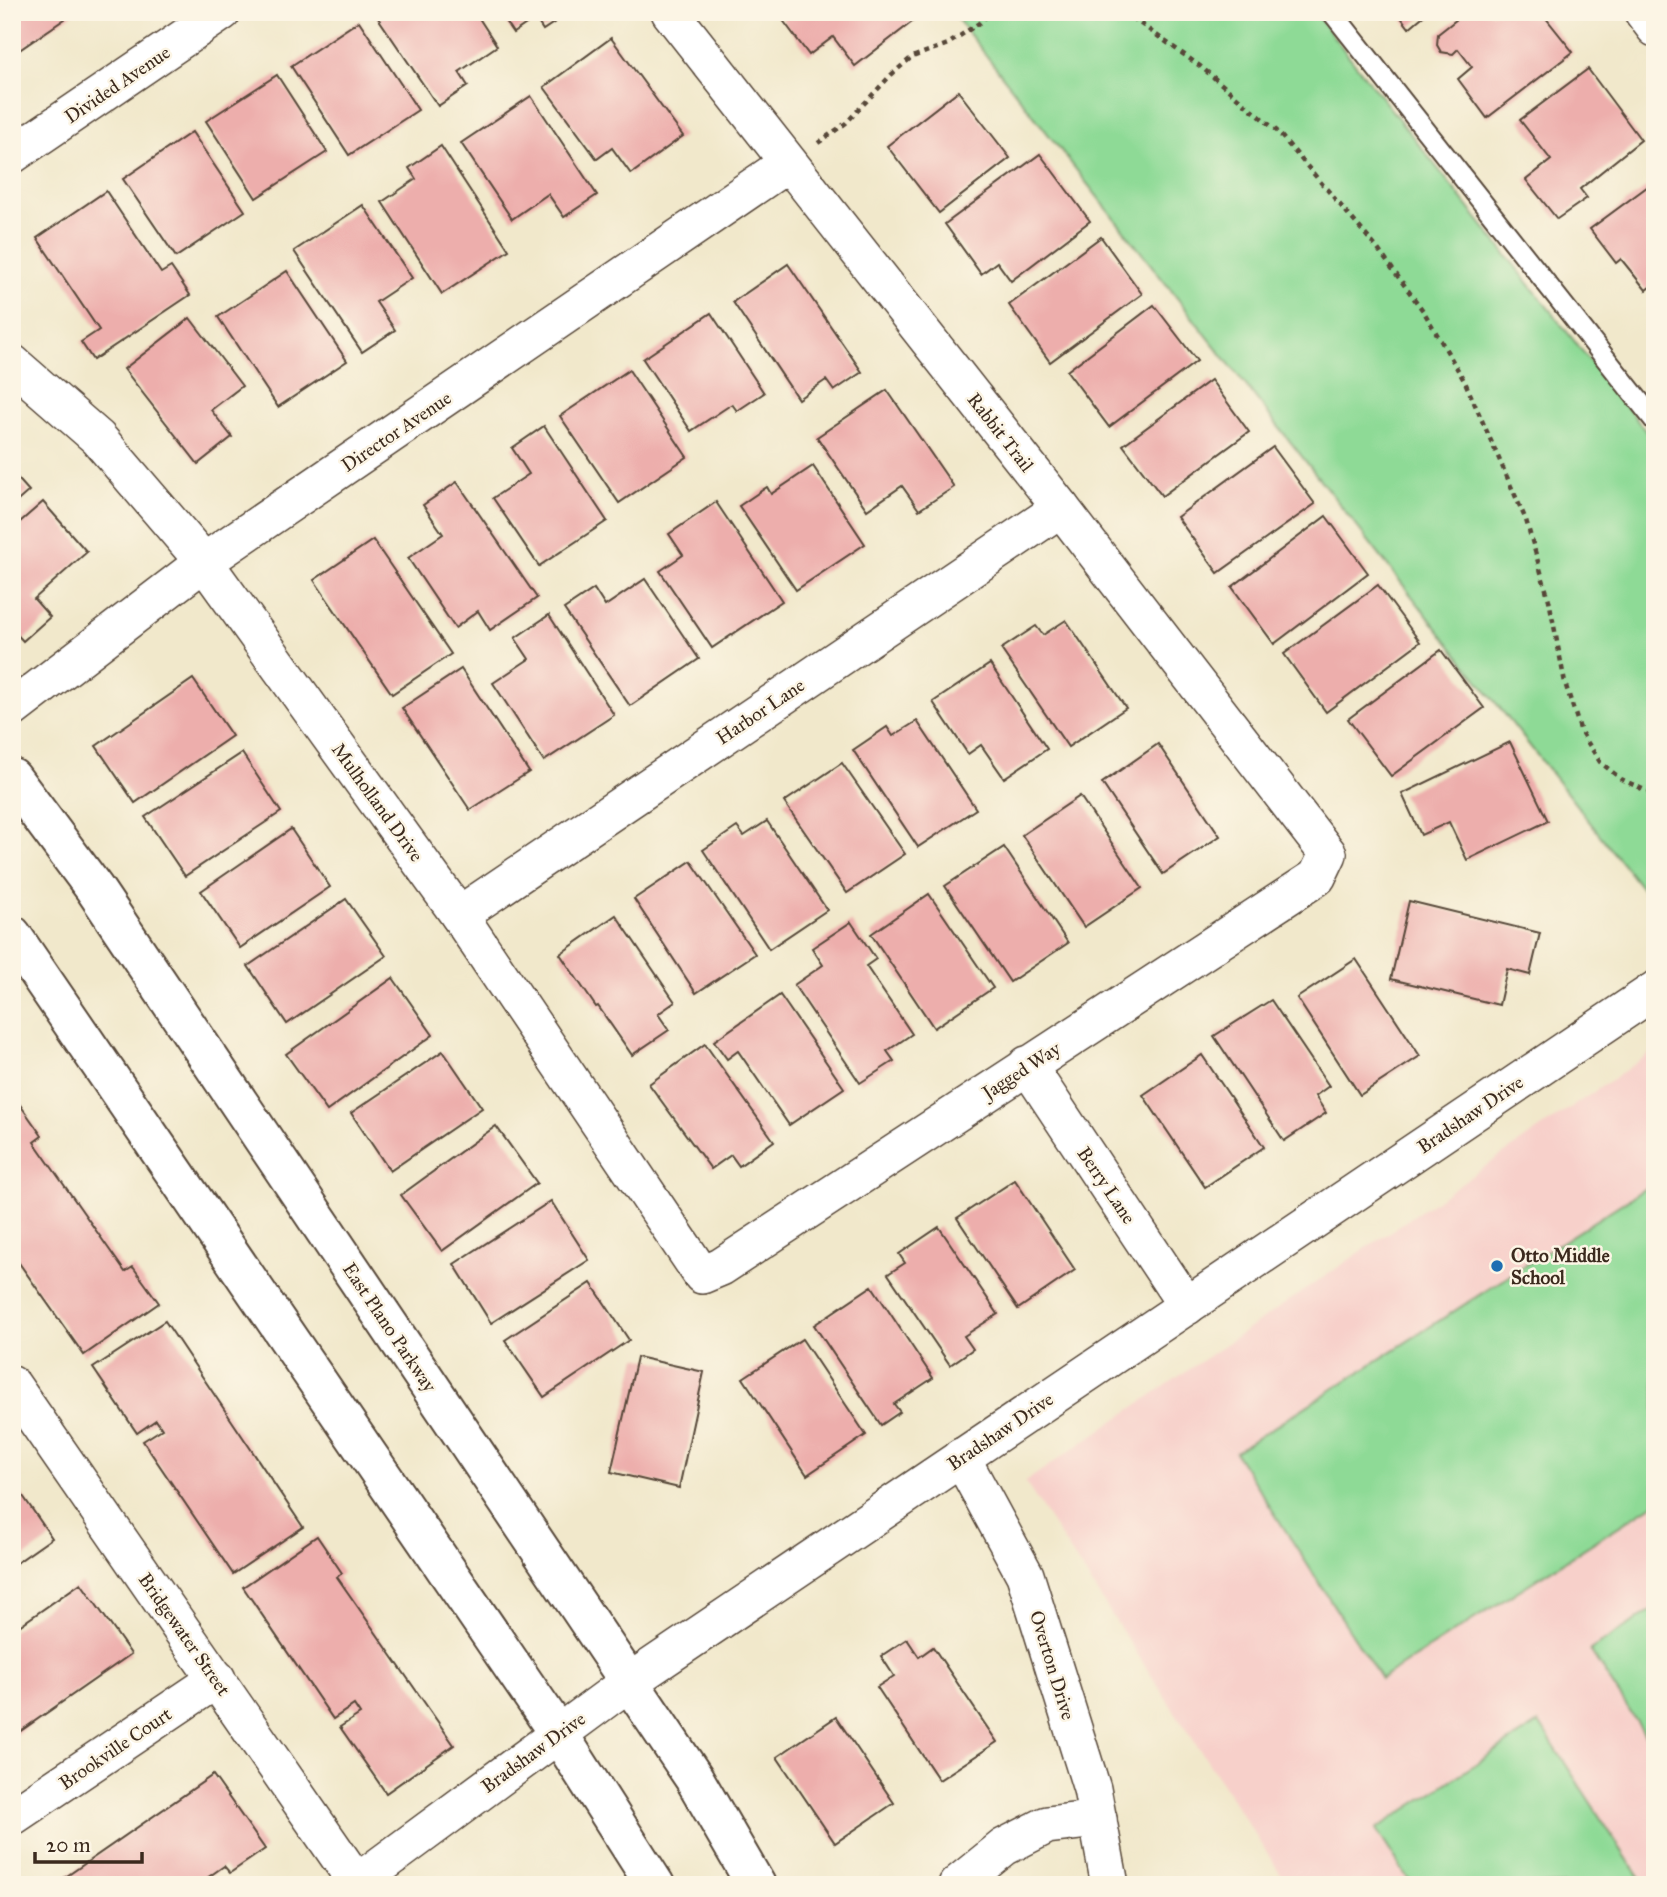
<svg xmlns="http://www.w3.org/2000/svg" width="1667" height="1897" viewBox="0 0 1667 1897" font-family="'IM FELL Great Primer',serif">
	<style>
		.built { fill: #f7d0ca }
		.green { fill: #8eda96; stroke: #64825a; stroke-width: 2 }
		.building { fill: #edaeac }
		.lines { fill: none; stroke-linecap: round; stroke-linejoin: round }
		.lane-casing { stroke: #564638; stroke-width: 23 }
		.street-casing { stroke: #564638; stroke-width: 40 }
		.primary-casing { stroke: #564638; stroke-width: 42 }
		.path { stroke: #564638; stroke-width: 4.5; stroke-dasharray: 5 5; stroke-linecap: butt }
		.lane { stroke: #fff; stroke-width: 19 }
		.street { stroke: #fff; stroke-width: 37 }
		.primary { stroke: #fff; stroke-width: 38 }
		.poi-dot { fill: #1f6fb2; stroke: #fcf5e5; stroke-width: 2.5 }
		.labels { text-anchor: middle; stroke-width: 5; stroke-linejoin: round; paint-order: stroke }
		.street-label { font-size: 19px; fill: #3b2a1e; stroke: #fcf5e5 }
		.poi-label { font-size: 19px; font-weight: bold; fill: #3b2a1e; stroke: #fcf5e5; text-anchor: start }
	</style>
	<rect width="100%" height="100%" fill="#fcf5e5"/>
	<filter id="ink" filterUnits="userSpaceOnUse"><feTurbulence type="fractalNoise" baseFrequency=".0143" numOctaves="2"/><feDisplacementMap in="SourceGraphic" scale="14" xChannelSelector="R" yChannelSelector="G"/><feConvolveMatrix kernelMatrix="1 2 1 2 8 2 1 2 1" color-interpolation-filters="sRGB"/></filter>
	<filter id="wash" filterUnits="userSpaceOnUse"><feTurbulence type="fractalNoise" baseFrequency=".00686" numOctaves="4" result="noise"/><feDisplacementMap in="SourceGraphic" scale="28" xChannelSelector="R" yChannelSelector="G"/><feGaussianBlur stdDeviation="1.57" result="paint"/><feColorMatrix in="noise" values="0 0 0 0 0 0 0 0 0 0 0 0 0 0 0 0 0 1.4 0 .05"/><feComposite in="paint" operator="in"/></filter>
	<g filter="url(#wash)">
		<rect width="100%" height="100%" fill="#f1e8cb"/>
		<polygon class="built" points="1655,1050 1655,1885 1288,1885 1025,1482"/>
		<g class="green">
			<polygon points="952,12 1314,12 1655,443 1655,905"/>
			<polygon points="1655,1182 1655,1503 1381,1679 1235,1452"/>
			<polygon points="1655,1608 1655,1750 1590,1650"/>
			<polygon points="1539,1723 1644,1885 1412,1885 1376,1829"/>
		</g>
		<g id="blocks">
			<g class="building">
				<polygon points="12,12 75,12 12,55"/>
				<polygon points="374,12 475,12 497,46 459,72 468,86 438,106"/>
				<polygon points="499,12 570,12 543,30 535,18 513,33"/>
				<polygon points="791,12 925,12 855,66 833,37 809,55 782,19"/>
				<polygon points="1397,12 1428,12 1409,28"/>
				<polygon points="1466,12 1541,12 1573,52 1487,118 1458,79 1472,67 1458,49 1453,54 1441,52 1437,45 1438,34"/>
				<polygon points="359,21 418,110 349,155 291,66"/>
				<polygon points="611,38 683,136 631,174 612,148 597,159 544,87"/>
				<polygon points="1588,69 1641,140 1580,189 1587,198 1557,219 1526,180 1551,160 1520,120"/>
				<polygon points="277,75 327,152 256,198 206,121"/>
				<polygon points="958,91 1010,158 939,213 887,146"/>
				<polygon points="531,96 597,195 564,217 548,194 512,219 461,143"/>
				<polygon points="192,132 245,211 176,257 123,179"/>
				<polygon points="441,146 509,250 442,294 382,202 416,179 409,168"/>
				<polygon points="1040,154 1090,221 1011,281 997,262 981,274 945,224"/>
				<polygon points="1655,181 1655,283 1646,290 1621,259 1616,263 1590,229"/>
				<polygon points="106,191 161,273 171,267 190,295 93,360 81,342 99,330 37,238"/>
				<polygon points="363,205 412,278 376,302 395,330 362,352 294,251"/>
				<polygon points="1101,237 1142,294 1050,362 1009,305"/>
				<polygon points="788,264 862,372 834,391 826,380 798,399 733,302"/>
				<polygon points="287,271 347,361 278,407 218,317"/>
				<polygon points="1154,305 1197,361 1109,427 1067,371"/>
				<polygon points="711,313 764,393 737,411 732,404 691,431 643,359"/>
				<polygon points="190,318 242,386 211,410 232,437 198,464 124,369"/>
				<polygon points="629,370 687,457 619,503 560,416"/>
				<polygon points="1211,380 1249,432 1162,496 1123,445"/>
				<polygon points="887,390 954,487 919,510 902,486 867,510 817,437"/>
				<polygon points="544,426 607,521 539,566 493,498 529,474 512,448"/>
				<polygon points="1273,447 1315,504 1218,573 1177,517"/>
				<polygon points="813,466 865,544 796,590 739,506 767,487 771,494"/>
				<polygon points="12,472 29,491 12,506"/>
				<polygon points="457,482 537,598 490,630 478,611 455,628 408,558 443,534 423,505"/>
				<polygon points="43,502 87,552 34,599 50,617 23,641 12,629 12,529"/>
				<polygon points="716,502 782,601 712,648 660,571 683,555 669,534"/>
				<polygon points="1326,516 1368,573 1274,644 1232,587"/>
				<polygon points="373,540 451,654 392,694 314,580"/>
				<polygon points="645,579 699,659 630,706 564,609 594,589 605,606"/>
				<polygon points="1378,585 1420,642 1326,712 1284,654"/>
				<polygon points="549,615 614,715 544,761 493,683 529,659 515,638"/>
				<polygon points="1066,620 1126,708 1068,747 1001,649 1036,626 1043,635"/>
				<polygon points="1441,650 1484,708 1391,776 1348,719"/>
				<polygon points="990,664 1047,749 1004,778 981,745 968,754 933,702"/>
				<polygon points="461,669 529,772 470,810 402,708"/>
				<polygon points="193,679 232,736 135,803 96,746"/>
				<polygon points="917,721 976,809 918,847 853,750 887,727 893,736"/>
				<polygon points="1510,742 1548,821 1467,860 1449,822 1421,835 1402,794"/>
				<polygon points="1158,744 1220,836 1163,874 1102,783"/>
				<polygon points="242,753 281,812 185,876 145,817"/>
				<polygon points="842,763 905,854 847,893 784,802"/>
				<polygon points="1080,796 1142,888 1084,927 1022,835"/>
				<polygon points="767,821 827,910 769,949 703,850 737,827 744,836"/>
				<polygon points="291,829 330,887 240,948 201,891"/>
				<polygon points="1004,847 1068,943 1010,982 945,886"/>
				<polygon points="691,861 755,954 696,993 634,899"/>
				<polygon points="929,894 993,988 934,1028 871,934"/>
				<polygon points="346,899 386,956 287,1024 248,966"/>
				<polygon points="1409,901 1540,933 1530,975 1507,969 1499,1005 1391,979"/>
				<polygon points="616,915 675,1002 658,1014 669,1030 632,1055 598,1006 596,1007 560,954"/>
				<polygon points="851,922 876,959 866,966 912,1034 887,1051 894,1061 860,1083 794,985 823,965 812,948"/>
				<polygon points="1356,959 1420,1056 1360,1095 1297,998"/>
				<polygon points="393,978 433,1035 327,1111 286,1054"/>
				<polygon points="780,995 844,1088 789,1125 738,1051 727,1059 714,1041"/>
				<polygon points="1271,1000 1329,1086 1315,1096 1326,1113 1284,1141 1214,1036"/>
				<polygon points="705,1044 774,1141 739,1166 731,1155 711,1169 649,1084"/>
				<polygon points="443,1051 482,1108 390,1171 351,1113"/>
				<polygon points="1202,1055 1264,1147 1205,1187 1143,1095"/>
				<polygon points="16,1099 42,1136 34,1142 125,1272 133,1267 159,1303 84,1355 12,1253 12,1102"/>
				<polygon points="496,1126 537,1183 442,1251 401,1195"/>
				<polygon points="1015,1180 1075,1270 1018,1309 957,1218"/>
				<polygon points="551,1201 589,1260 491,1323 454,1264"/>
				<polygon points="939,1227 998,1314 964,1336 973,1349 950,1365 888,1274 905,1263 899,1254"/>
				<polygon points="591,1283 629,1340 544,1397 505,1340"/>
				<polygon points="872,1286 933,1378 894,1404 900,1412 881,1425 814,1325"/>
				<polygon points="165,1321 303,1527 233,1574 143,1441 162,1429 156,1420 137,1433 93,1368"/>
				<polygon points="802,1339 866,1435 807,1475 743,1378"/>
				<polygon points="637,1357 704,1372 679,1488 611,1472"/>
				<polygon points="12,1480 52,1538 12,1566"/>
				<polygon points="317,1536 342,1573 337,1577 454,1745 386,1793 340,1727 360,1714 354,1705 333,1719 243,1587"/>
				<polygon points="81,1583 131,1654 12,1737 12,1631"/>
				<polygon points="907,1639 919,1657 933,1647 997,1742 939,1780 877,1687 894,1676 881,1656"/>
				<polygon points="836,1717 894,1803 835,1843 777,1757"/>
				<polygon points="213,1775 265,1849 230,1873 224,1866 197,1885 54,1885"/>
			</g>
		</g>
	</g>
	<g filter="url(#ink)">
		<use href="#blocks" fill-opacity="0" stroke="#564638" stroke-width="2"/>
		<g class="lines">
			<defs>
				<polyline id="lane" points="1332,12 1655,421"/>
				<g id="street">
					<polyline points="1643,12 1655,28"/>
					<polyline points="12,155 222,12"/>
					<polyline points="12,363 98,438 204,562 459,915 702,1275 721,1267 1317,877 1328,854 1061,508 670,12"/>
					<polyline points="12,709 204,562 788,163"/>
					<polyline points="459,915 1061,508"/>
					<polyline points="1027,1065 1187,1306"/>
					<polyline points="12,1385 357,1883"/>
					<polyline points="961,1457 1025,1575 1092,1789 1110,1885"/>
					<polyline points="12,1817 217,1679"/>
					<polyline points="354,1885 629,1682 1655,990"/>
					<polyline points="957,1885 1004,1847 1047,1825 1098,1819"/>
				</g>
				<g id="primary">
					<polyline points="12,778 94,888 694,1778 756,1885"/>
					<polyline points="12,935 558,1733 655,1885"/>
				</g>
			</defs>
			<use href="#lane" class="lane-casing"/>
			<use href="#street" class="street-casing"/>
			<use href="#primary" class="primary-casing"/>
			<g class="path">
				<polyline points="1124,12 1200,66 1277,131 1377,248 1424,312 1465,382 1526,520 1549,600 1565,683 1581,732 1600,762 1621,779 1655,795"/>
				<polyline points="818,143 846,123 891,75 912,57 948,44 979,23 991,12"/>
			</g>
			<use href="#lane" class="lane"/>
			<use href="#street" class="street"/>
			<use href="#primary" class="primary"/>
		</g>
	</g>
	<circle class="poi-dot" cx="1497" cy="1266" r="7"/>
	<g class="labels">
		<g class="street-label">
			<text transform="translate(117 84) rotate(-34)" y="7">Divided Avenue</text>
			<text transform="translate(396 431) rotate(-34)" y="7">Director Avenue</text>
			<text transform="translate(1001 432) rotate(52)" y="7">Rabbit Trail</text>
			<text transform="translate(760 711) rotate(-34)" y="7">Harbor Lane</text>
			<text transform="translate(378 802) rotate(54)" y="7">Mulholland Drive</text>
			<text transform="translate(1021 1070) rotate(-33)" y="7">Jagged Way</text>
			<text transform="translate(1470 1114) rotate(-34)" y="7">Bradshaw Drive</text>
			<text transform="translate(1107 1185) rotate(56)" y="7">Berry Lane</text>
			<text transform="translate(390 1327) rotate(56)" y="7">East Plano Parkway</text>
			<text transform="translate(1000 1431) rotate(-34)" y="7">Bradshaw Drive</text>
			<text transform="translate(185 1634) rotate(55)" y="7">Bridgewater Street</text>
			<text transform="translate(1053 1665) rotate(73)" y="7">Overton Drive</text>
			<text transform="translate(115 1748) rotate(-34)" y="7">Brookville Court</text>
			<text transform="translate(533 1752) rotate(-36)" y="7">Bradshaw Drive</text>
		</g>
		<g class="poi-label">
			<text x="1511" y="1262">Otto Middle<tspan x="1511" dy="22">School</tspan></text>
		</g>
	</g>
	<rect width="1667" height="1897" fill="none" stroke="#fcf5e5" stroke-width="42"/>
	<path d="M35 1852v10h107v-10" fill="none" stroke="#3b2a1e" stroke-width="3.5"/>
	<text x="46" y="1852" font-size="21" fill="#3b2a1e" stroke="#fcf5e5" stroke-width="5" paint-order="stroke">20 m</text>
</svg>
